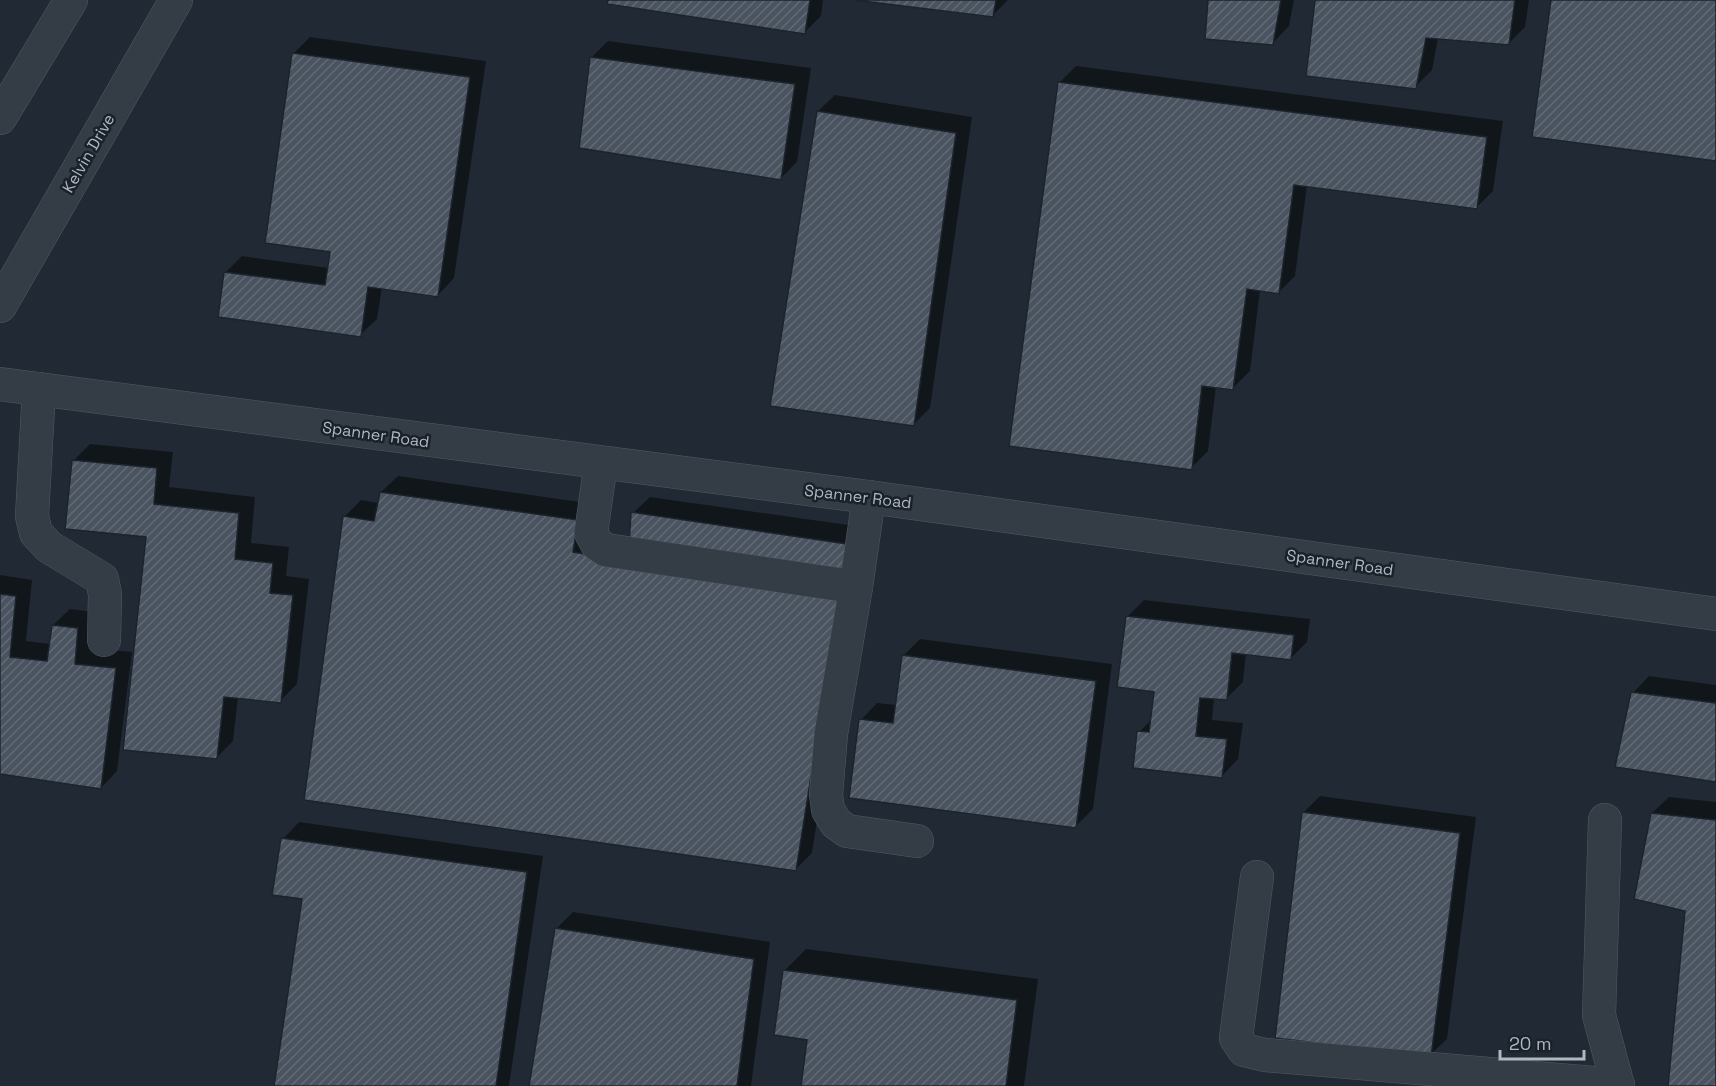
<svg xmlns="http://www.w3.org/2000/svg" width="1716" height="1086" viewBox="0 0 1716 1086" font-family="'Space Grotesk',sans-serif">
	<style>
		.shadow { fill: #0007 }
		.building { fill: url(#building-hatch); stroke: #1c232b; stroke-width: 1.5 }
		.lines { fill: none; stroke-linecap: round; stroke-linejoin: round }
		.minor-casing { stroke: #525a63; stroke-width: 34 }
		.minor { stroke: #343c45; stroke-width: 33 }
		.labels { text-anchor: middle; stroke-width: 5; stroke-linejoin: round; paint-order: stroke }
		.street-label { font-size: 16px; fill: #aeb7c2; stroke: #1a2129 }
	</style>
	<defs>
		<pattern id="building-hatch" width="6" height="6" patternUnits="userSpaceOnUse" patternTransform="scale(1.5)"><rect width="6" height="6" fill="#495460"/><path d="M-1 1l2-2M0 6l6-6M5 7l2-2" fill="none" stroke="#616a75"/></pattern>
	</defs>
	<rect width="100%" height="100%" fill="#212a34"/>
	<g class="shadow">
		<polygon points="609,0 823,0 821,16 804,33"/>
		<polygon points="866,0 1008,0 993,15"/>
		<polygon points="1210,0 1294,0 1289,26 1273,43"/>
		<polygon points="1316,0 1529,0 1525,27 1508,44 1438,38 1432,70 1415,87"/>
		<polygon points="310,37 486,61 454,278 438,295 382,287 377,319 360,335 226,272 242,256 329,268 332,251 294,53"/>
		<polygon points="608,41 811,68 797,162 780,179 591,58"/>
		<polygon points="1076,66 1503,121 1493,191 1477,207 1307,186 1295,276 1279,292 1260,290 1250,371 1233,388 1216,386 1208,451 1191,468 1059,83"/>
		<polygon points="835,95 972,117 930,408 913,425 818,111"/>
		<polygon points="90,444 173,452 169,487 255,497 251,543 289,547 286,576 309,579 297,684 280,701 238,697 233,741 216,758 148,536 74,460"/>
		<polygon points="398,476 594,504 589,535 631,542 633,513 650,497 862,527 812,853 795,870 344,517 361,500 379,503 381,492"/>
		<polygon points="0,575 32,580 26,641 51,644 53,625 70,609 94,612 91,648 132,652 117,771 101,788 0,772"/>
		<polygon points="1144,600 1310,619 1307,642 1291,658 1246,653 1243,682 1226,699 1214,698 1212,720 1243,723 1238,759 1222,776 1139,732 1153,718 1156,690 1127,617"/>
		<polygon points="920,639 1112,664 1093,809 1076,826 861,720 877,703 897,705 903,656"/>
		<polygon points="1649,676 1716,685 1716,780 1633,693"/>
		<polygon points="1320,796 1476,817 1447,1039 1430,1055 1303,813"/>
		<polygon points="1669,797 1716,802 1716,1086 1669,1086 1686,909 1652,813"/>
		<polygon points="299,822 543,856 509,1086 275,1086 304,898 283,839"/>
		<polygon points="573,912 770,942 751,1086 531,1086 556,929"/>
		<polygon points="806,949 1038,979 1024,1086 803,1086 809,1038 784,971"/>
	</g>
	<g class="building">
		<polygon points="608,0 810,0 805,34 607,4"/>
		<polygon points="854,0 996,0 993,17"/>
		<polygon points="1208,0 1281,0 1273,45 1205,39"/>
		<polygon points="1315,0 1515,0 1509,45 1426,38 1416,89 1306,76"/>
		<polygon points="1551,0 1716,0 1716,161 1532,137"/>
		<polygon points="292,53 470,77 438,297 368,287 361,337 218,317 224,272 325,285 330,252 265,243"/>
		<polygon points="590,57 795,84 781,180 579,148"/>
		<polygon points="1058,82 1487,137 1477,209 1294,185 1279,294 1247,289 1233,390 1202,386 1192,470 1009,446"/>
		<polygon points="817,111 956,133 914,426 770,406"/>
		<polygon points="72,460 157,468 154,504 239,513 235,559 273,563 270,593 293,595 281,703 224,697 217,759 123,750 146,537 65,529"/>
		<polygon points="380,492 578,520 573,552 840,593 796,871 304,800 343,516 374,521"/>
		<polygon points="631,512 847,544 841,575 629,545"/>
		<polygon points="0,594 16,596 10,657 47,661 52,625 78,628 75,664 116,668 101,789 0,774"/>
		<polygon points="1126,616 1294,635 1291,660 1232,653 1227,700 1200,698 1196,736 1227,739 1222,778 1133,768 1137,731 1149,732 1154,692 1117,687"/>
		<polygon points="902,655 1096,681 1076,828 849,798 859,719 893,723"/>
		<polygon points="1631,692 1716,703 1716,782 1615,767"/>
		<polygon points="1302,812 1460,833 1431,1057 1275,1038"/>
		<polygon points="1651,813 1716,820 1716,1086 1668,1086 1685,911 1634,899"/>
		<polygon points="281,838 527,872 496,1086 274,1086 302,899 272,895"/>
		<polygon points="555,928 754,959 737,1086 529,1086"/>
		<polygon points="783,970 1017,1000 1006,1086 801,1086 807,1040 774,1035"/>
	</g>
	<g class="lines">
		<defs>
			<g id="minor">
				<polyline points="0,118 71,0"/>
				<polyline points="0,306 176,0"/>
				<polyline points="0,384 869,497 1716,614"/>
				<polyline points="39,389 32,516 36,533 49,547 102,579 105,594 104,640"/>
				<polyline points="601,463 591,533 597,544 606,550 856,587"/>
				<polyline points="869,497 856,587 831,734 826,795 828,810 836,823 847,831 917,841"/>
				<polyline points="1605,820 1599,1015 1618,1086"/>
				<polyline points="1257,877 1236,1038 1244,1050 1265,1055 1618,1085"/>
			</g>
		</defs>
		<use href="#minor" class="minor-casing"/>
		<use href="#minor" class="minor"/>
	</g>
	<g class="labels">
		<g class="street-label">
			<text transform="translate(88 153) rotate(-60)" y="6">Kelvin Drive</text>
			<text transform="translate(376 434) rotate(8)" y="6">Spanner Road</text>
			<text transform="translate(858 496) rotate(7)" y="6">Spanner Road</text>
			<text transform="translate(1340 562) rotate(8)" y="6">Spanner Road</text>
		</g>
	</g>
	<path d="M1500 1050v9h84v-9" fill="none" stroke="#aeb7c2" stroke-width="3"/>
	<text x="1509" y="1050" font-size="18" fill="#aeb7c2" stroke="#1a2129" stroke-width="4.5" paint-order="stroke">20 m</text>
</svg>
